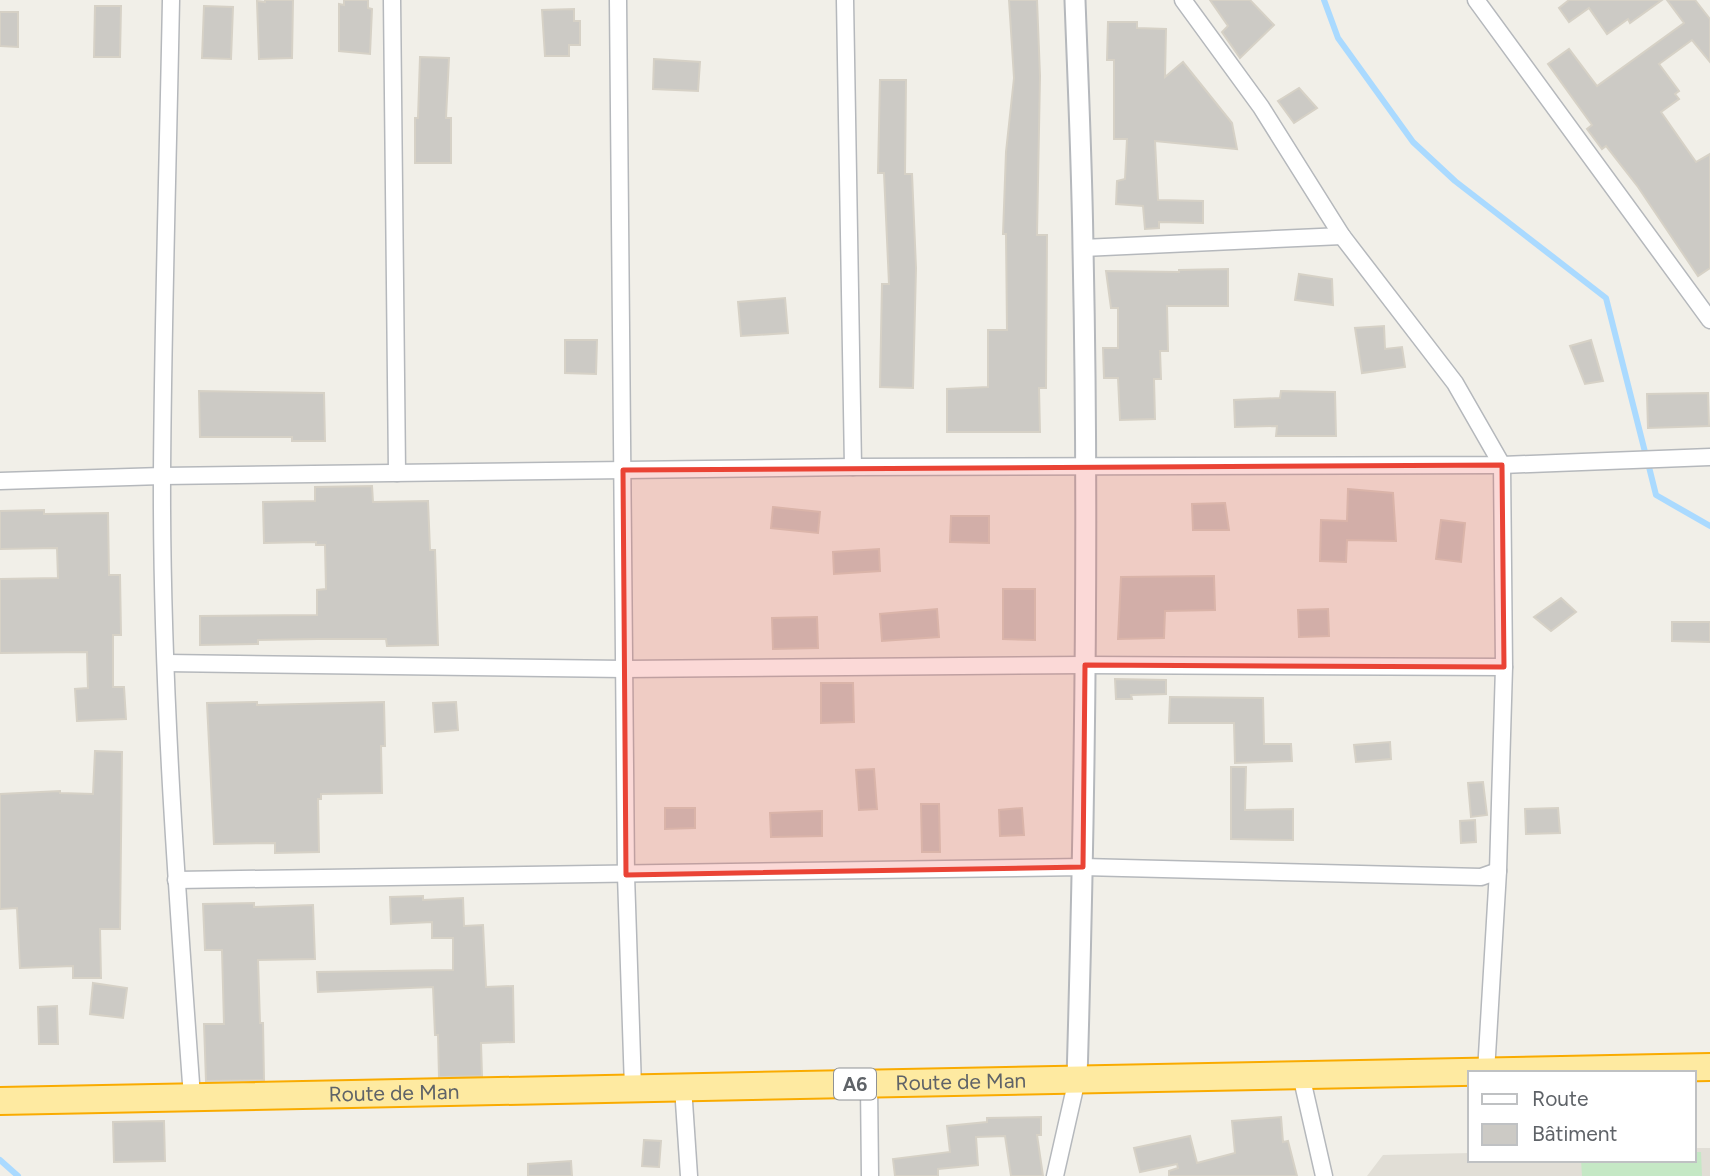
<svg xmlns="http://www.w3.org/2000/svg" width="1710" height="1176" viewBox="0 0 1710 1176" font-family="Figtree,sans-serif">
	<style>
		.education { fill: #e1ded6 }
		.green { fill: #c5e8c5 }
		.lines { fill: none; stroke-linecap: round; stroke-linejoin: round }
		.stream { stroke: #aadaff; stroke-width: 6 }
		.building { fill: #cccac5; stroke: #d6d1c6; stroke-width: 2 }
		.minor-casing { stroke: #b5b8bc; stroke-width: 19 }
		.tertiary-casing { stroke: #b5b8bc; stroke-width: 23 }
		.trunk-casing { stroke: #f9ab00; stroke-width: 30 }
		.minor { stroke: #fff; stroke-width: 16 }
		.tertiary { stroke: #fff; stroke-width: 19 }
		.trunk { stroke: #feeaa1; stroke-width: 26 }
		.marked { fill: #ea4335; fill-opacity: 0.2; stroke: #ea4335; stroke-width: 5; stroke-linejoin: round }
		.labels { text-anchor: middle; stroke-width: 6; stroke-linejoin: round; paint-order: stroke }
		.shield { fill: #fff; stroke: #8f9295; stroke-width: 2 }
		.shield-label { font-size: 19px; font-weight: bold; fill: #5f6368 }
		.street-label { font-size: 21px; fill: #5f6368; stroke: #fff }
	</style>
	<rect width="100%" height="100%" fill="#f1efe8"/>
	<polygon class="education" points="1694,1148 1710,1148 1710,1176 1367,1176 1383,1155 1470,1153 1470,1160 1694,1160"/>
	<polygon class="green" points="1694,1152 1701,1152 1702,1176 1582,1176 1581,1160 1694,1160"/>
	<g class="lines">
		<g class="stream">
			<polyline points="1324,0 1338,38 1413,142 1455,181 1606,298 1646,456"/>
			<polyline points="1648,463 1656,495 1710,526"/>
			<polyline points="0,1160 18,1176"/>
		</g>
	</g>
	<g class="building">
		<polygon points="265,0 293,0 292,58 259,59 257,1 265,2"/>
		<polygon points="344,0 368,0 368,8 372,9 370,54 339,51 339,4 344,5"/>
		<polygon points="1009,0 1037,0 1040,76 1037,235 1047,235 1046,388 1039,388 1040,432 947,432 947,389 988,387 988,330 1007,330 1006,234 1003,234 1006,152 1014,78"/>
		<polygon points="1210,0 1250,0 1274,25 1240,58 1222,32 1228,26"/>
		<polygon points="1569,0 1662,0 1630,23 1628,19 1607,34 1589,8 1569,22 1559,8"/>
		<polygon points="1667,0 1695,0 1710,19 1710,62 1692,40 1659,64 1679,91 1675,94 1679,99 1661,112 1696,162 1710,154 1710,268 1698,276 1638,187 1606,146 1602,149 1587,129 1592,125 1548,64 1569,49 1597,86 1684,23"/>
		<polygon points="95,6 121,6 120,57 94,57"/>
		<polygon points="204,6 233,7 231,59 202,58"/>
		<polygon points="574,9 574,21 580,21 580,45 569,45 569,56 545,56 542,10"/>
		<polygon points="0,12 18,12 18,47 0,46"/>
		<polygon points="1108,22 1137,22 1137,28 1166,29 1165,77 1183,62 1232,123 1237,149 1155,141 1158,200 1203,201 1203,223 1159,222 1159,228 1145,229 1143,206 1116,204 1117,181 1125,179 1127,139 1114,139 1114,60 1107,60"/>
		<polygon points="420,57 449,58 446,118 451,118 451,163 415,163 415,118 418,118"/>
		<polygon points="654,59 700,62 698,91 653,89"/>
		<polygon points="880,80 906,80 905,174 912,174 916,268 913,388 880,387 882,284 889,284 884,173 878,173"/>
		<polygon points="1299,88 1317,108 1294,123 1278,101"/>
		<polygon points="1228,269 1228,306 1167,306 1168,351 1160,351 1161,379 1154,379 1155,419 1120,420 1118,378 1104,378 1103,348 1118,348 1118,308 1111,308 1106,271 1179,272 1179,270"/>
		<polygon points="1299,274 1332,279 1333,305 1295,300"/>
		<polygon points="785,298 788,333 741,336 738,302"/>
		<polygon points="1384,326 1385,349 1402,347 1405,367 1362,373 1355,328"/>
		<polygon points="565,340 597,340 596,374 565,373"/>
		<polygon points="1591,340 1603,381 1585,384 1570,346"/>
		<polygon points="199,391 324,393 325,441 292,441 292,437 200,437"/>
		<polygon points="1281,391 1335,392 1336,436 1276,436 1277,426 1235,427 1234,400 1280,398"/>
		<polygon points="1708,393 1709,426 1648,428 1647,394"/>
		<polygon points="372,486 373,502 428,501 430,550 435,550 438,645 387,646 386,639 318,639 258,640 258,644 200,645 200,616 317,615 317,590 326,589 325,545 316,545 316,542 264,543 263,502 315,501 315,487"/>
		<polygon points="1348,489 1393,493 1396,541 1347,540 1346,562 1320,561 1321,520 1347,521"/>
		<polygon points="1225,503 1229,530 1193,530 1192,504"/>
		<polygon points="773,507 820,512 818,533 771,528"/>
		<polygon points="44,510 44,514 108,513 109,575 120,575 121,635 113,635 113,687 124,687 126,719 77,721 75,689 88,688 87,652 0,653 0,579 58,578 57,548 0,549 0,511"/>
		<polygon points="951,516 989,516 989,543 950,542"/>
		<polygon points="1441,520 1465,523 1461,562 1436,559"/>
		<polygon points="879,549 880,571 834,574 833,552"/>
		<polygon points="1214,576 1215,610 1165,611 1164,638 1118,639 1121,577"/>
		<polygon points="1003,589 1035,589 1035,640 1003,639"/>
		<polygon points="1561,598 1576,612 1551,631 1534,617"/>
		<polygon points="937,609 939,637 882,641 880,614"/>
		<polygon points="1328,609 1329,636 1299,637 1298,610"/>
		<polygon points="817,617 818,648 773,649 772,618"/>
		<polygon points="1672,622 1710,622 1710,642 1672,641"/>
		<polygon points="1115,679 1166,680 1166,694 1131,695 1132,699 1116,699"/>
		<polygon points="821,683 853,683 854,722 821,723"/>
		<polygon points="1170,697 1263,698 1264,744 1291,744 1292,761 1235,763 1234,723 1169,723"/>
		<polygon points="257,702 257,705 384,702 385,746 381,746 382,793 321,794 321,799 318,799 319,852 275,853 275,843 214,844 207,703"/>
		<polygon points="456,702 458,730 435,732 433,703"/>
		<polygon points="1390,742 1391,759 1356,762 1354,745"/>
		<polygon points="95,751 122,752 120,929 100,929 101,978 73,978 73,966 20,968 17,908 0,909 0,794 60,791 60,793 93,794"/>
		<polygon points="1231,767 1246,767 1245,810 1293,809 1293,840 1231,839"/>
		<polygon points="874,769 877,809 859,810 856,770"/>
		<polygon points="1483,782 1487,815 1471,817 1468,783"/>
		<polygon points="921,804 939,804 940,852 922,852"/>
		<polygon points="665,808 695,808 695,828 665,829"/>
		<polygon points="1022,808 1024,835 1000,836 999,810"/>
		<polygon points="1558,808 1560,833 1526,834 1525,809"/>
		<polygon points="822,811 822,836 771,837 770,813"/>
		<polygon points="1475,820 1476,842 1461,843 1460,821"/>
		<polygon points="423,896 423,900 463,898 464,926 483,925 486,987 513,986 514,1042 481,1043 482,1076 439,1077 438,1035 435,1035 433,987 318,992 317,972 453,970 453,938 432,938 432,922 391,924 390,897"/>
		<polygon points="254,903 254,907 313,905 315,959 258,960 260,1023 263,1023 264,1080 206,1081 204,1024 224,1024 222,950 205,950 203,904"/>
		<polygon points="93,983 127,988 123,1018 90,1014"/>
		<polygon points="57,1006 58,1044 39,1044 38,1007"/>
		<polygon points="1041,1117 1041,1135 1037,1135 1043,1176 1011,1176 1005,1136 976,1137 978,1165 938,1169 938,1176 895,1176 893,1159 950,1152 947,1126 987,1122 987,1118"/>
		<polygon points="1281,1117 1283,1142 1288,1141 1297,1176 1169,1176 1169,1171 1178,1168 1177,1164 1140,1172 1134,1148 1190,1136 1197,1163 1235,1153 1232,1121"/>
		<polygon points="164,1121 165,1161 114,1162 113,1122"/>
		<polygon points="644,1140 661,1141 659,1167 642,1166"/>
		<polygon points="571,1161 572,1176 528,1176 528,1164"/>
	</g>
	<g class="lines">
		<defs>
			<g id="minor">
				<path d="M171 0C168 158 163 316 162 474 161 682 177 890 192 1097"/>
				<polyline points="392,0 397,473"/>
				<polyline points="618,0 626,875 633,1088"/>
				<polyline points="845,0 853,467"/>
				<polyline points="1183,0 1261,107 1342,236 1455,383 1502,465 1504,667 1498,871 1486,1072"/>
				<polyline points="1476,0 1710,320"/>
				<polyline points="1083,248 1342,236"/>
				<polyline points="0,481 162,476 853,467 1502,465 1710,457"/>
				<polyline points="166,663 624,669 1085,665 1504,667"/>
				<polyline points="176,880 1083,867 1481,877 1498,871"/>
				<polyline points="1301,1075 1324,1176"/>
				<polyline points="869,1084 870,1176"/>
				<polyline points="683,1087 689,1176"/>
				<polyline points="1055,1176 1077,1079"/>
			</g>
			<path id="tertiary" d="M1075 0C1078 83 1082 166 1083 249 1089 526 1085 803 1077 1079"/>
			<g id="trunk">
				<path id="s1" d="M0 1101 1710 1067"/>
			</g>
		</defs>
		<use href="#minor" class="minor-casing"/>
		<use href="#tertiary" class="tertiary-casing"/>
		<use href="#trunk" class="trunk-casing"/>
		<use href="#minor" class="minor"/>
		<use href="#tertiary" class="tertiary"/>
		<use href="#trunk" class="trunk"/>
	</g>
	<path class="marked" d="M1502 465 1504 667 1085 665 1083 867 626 875 623 470Z"/>
	<g class="labels">
		<rect class="shield" x="834" y="1068.5" width="42" height="31" rx="5"/>
		<g class="shield-label">
			<text x="855" y="1091">A6</text>
		</g>
		<g class="street-label">
			<text dy="7" stroke="none"><textPath href="#s1" startOffset="961">Route de Man</textPath></text>
			<text dy="7" stroke="none"><textPath href="#s1" startOffset="394">Route de Man</textPath></text>
		</g>
	</g>
	<rect x="1468" y="1071" width="228" height="91" fill="#ffffff" stroke="#bfc1c3" stroke-width="2"/>
	<rect x="1482" y="1094" width="35" height="10" fill="#ffffff" stroke="#bfc1c3" stroke-width="2"/>
	<text x="1532" y="1106" font-size="21" fill="#5f6368">Route</text>
	<rect x="1482" y="1124" width="35" height="21" fill="#cccac5" stroke="#bfc1c3" stroke-width="2"/>
	<text x="1532" y="1141" font-size="21" fill="#5f6368">Bâtiment</text>
</svg>
